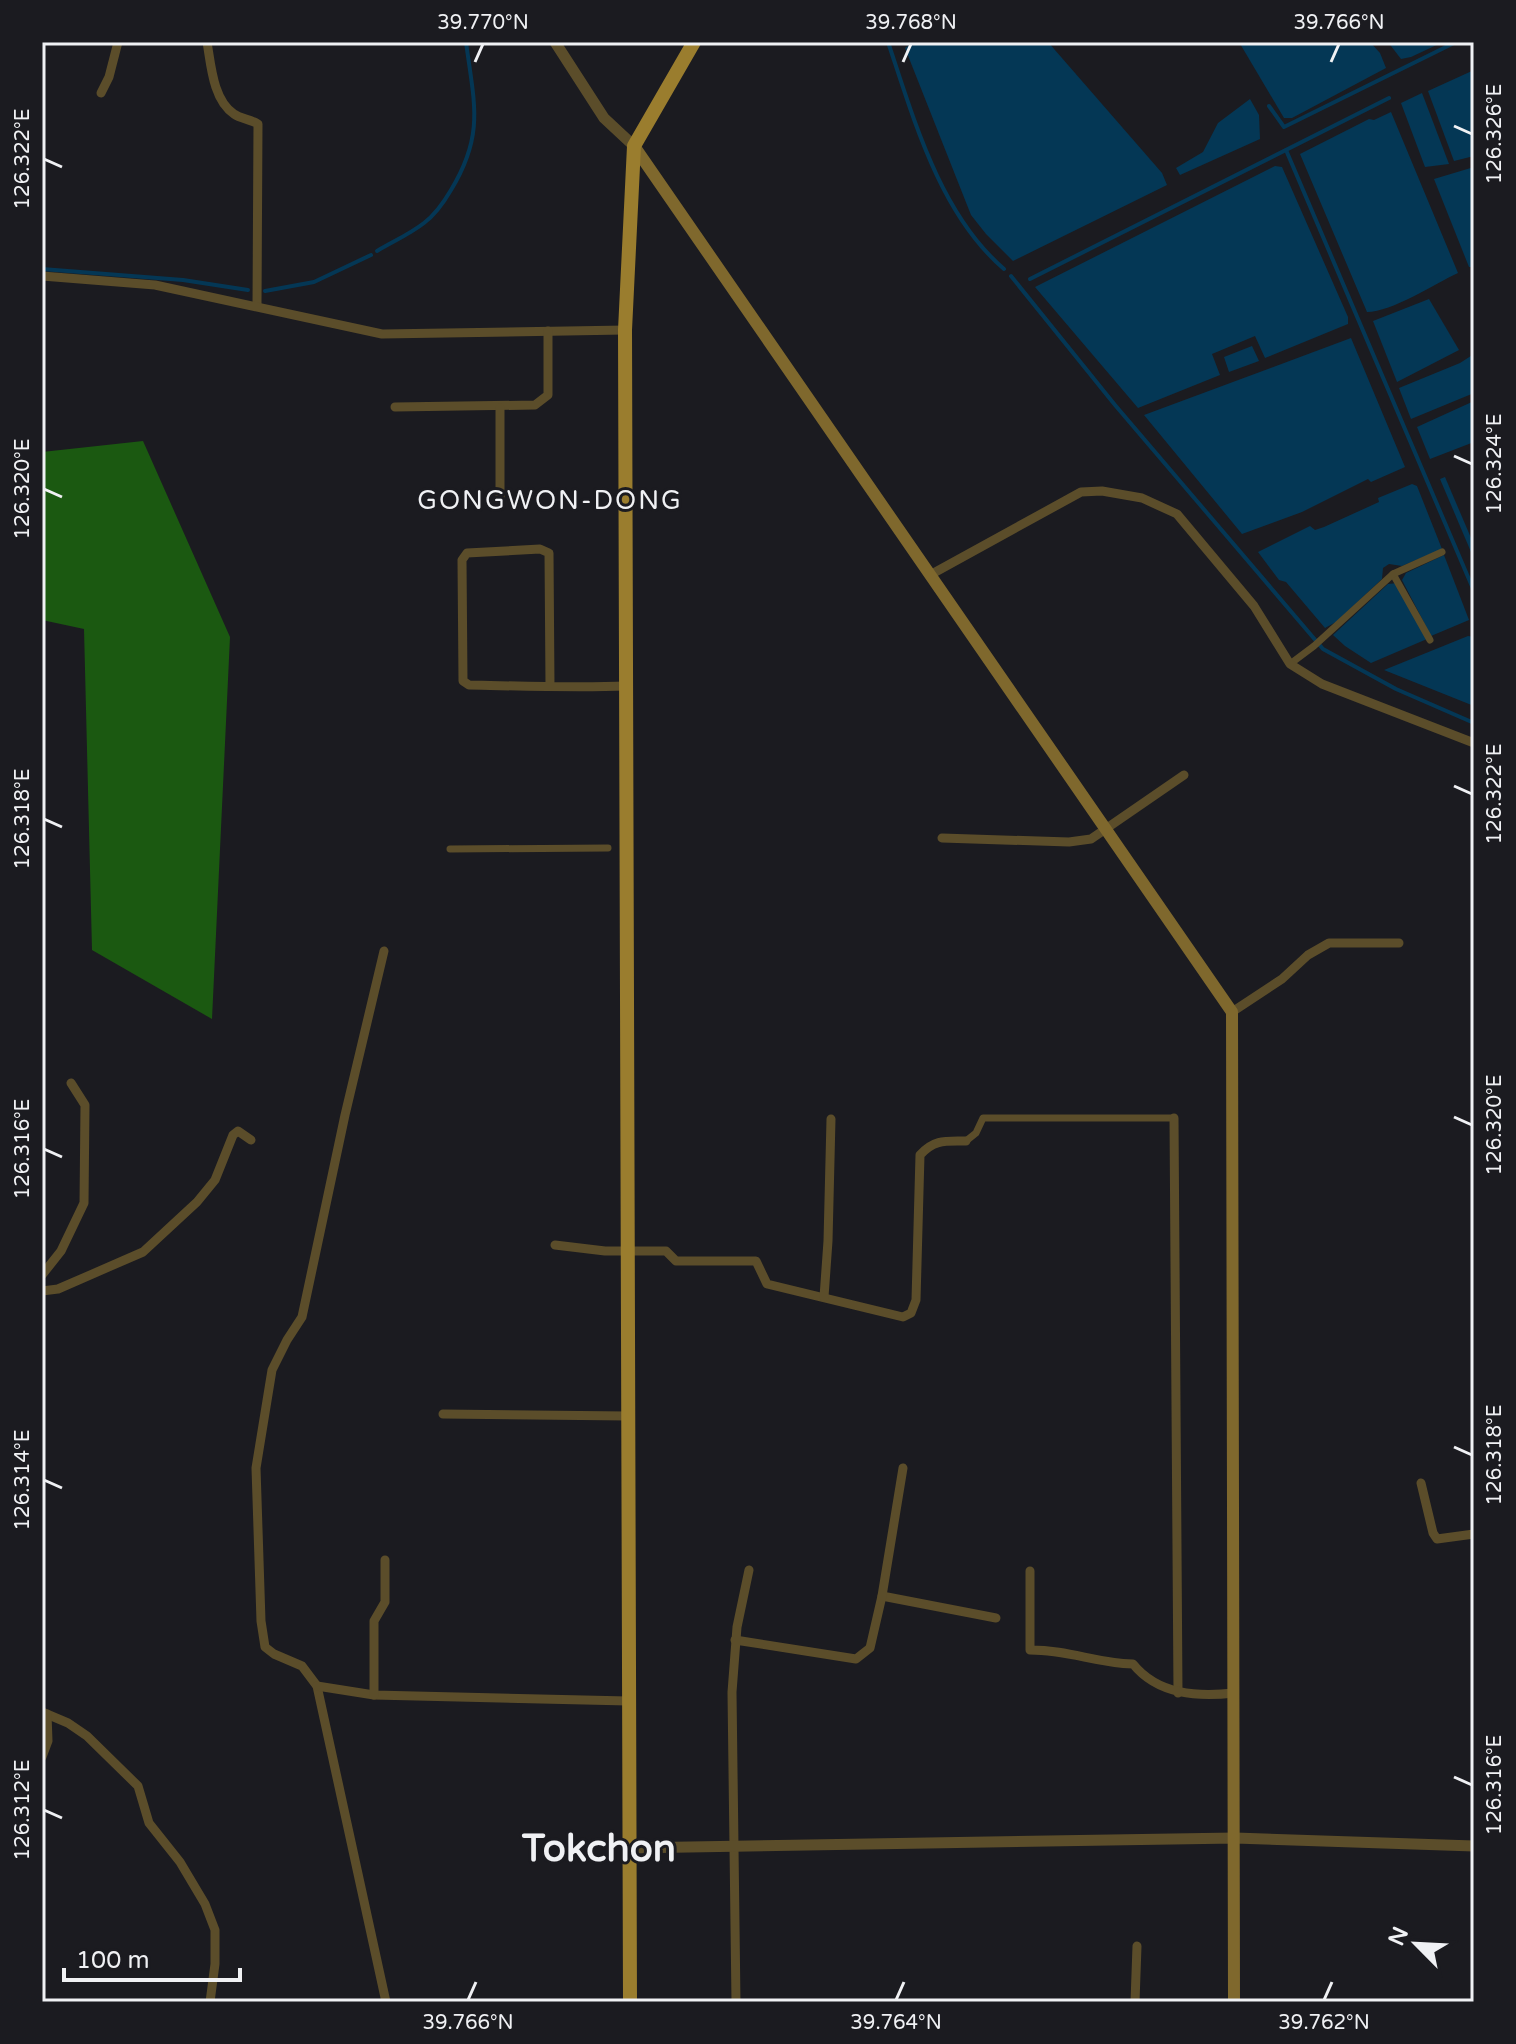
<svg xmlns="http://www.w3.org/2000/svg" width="1516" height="2044" viewBox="0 0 1516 2044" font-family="'Varela Round',sans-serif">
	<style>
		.forest { fill: #1b5911 }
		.water { fill: #043755 }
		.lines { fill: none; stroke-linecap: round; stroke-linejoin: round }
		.stream { stroke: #043755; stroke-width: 4 }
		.pedestrian { stroke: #5b4d2a; stroke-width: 7 }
		.minor { stroke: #5b4d2a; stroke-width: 9 }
		.tertiary { stroke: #5b4d2a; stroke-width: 11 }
		.secondary { stroke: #7f682d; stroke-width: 12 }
		.primary { stroke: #9a7d2e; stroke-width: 14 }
		.ticks { fill: none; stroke: #f0f1f4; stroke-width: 3 }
		.labels { text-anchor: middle; stroke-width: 6; stroke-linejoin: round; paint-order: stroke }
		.quarter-label { font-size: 26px; letter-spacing: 2px; fill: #f0f1f4; stroke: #1b1b20 }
		.town-label { font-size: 38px; font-weight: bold; fill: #f0f1f4; stroke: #1b1b20 }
		.neatline { fill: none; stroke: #f0f1f4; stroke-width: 3 }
		.ticks-label { font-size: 20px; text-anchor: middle; fill: #f0f1f4 }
	</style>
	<rect width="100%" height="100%" fill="#1b1b20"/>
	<polygon class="forest" points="143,441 230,637 212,1019 92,950 84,629 42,620 42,452"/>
	<g class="water">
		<polygon points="913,42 1048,42 1162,173 1167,185 1013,261 986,234 971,215 905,48"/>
		<polygon points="1239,42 1370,42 1380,53 1386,68 1292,118 1284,118"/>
		<polygon points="1388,42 1443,42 1411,57 1401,59"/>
		<polygon points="1474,70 1474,156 1454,161 1428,91"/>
		<polygon points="1422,93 1449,164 1425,167 1401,103"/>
		<polygon points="1250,99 1259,115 1260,139 1180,175 1176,168 1203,152 1218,123"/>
		<path d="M1391 112 1458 273C1434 284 1392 312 1367 312L1300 154 1369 119 1374 120Z"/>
		<polygon points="1275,166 1282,167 1348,317 1348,324 1265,358 1255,336 1212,354 1220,375 1138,408 1035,287"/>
		<polygon points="1474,167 1474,267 1469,267 1434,179"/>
		<polygon points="1429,299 1459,350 1397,382 1373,321"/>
		<polygon points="1351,338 1405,467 1371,482 1368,479 1302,512 1242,534 1144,415"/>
		<polygon points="1252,346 1259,361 1229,372 1224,357"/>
		<polygon points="1474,354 1474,393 1411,419 1399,388 1460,363"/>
		<polygon points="1474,401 1474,442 1430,459 1417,427"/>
		<polygon points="1445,477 1474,545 1474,559 1440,479"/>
		<polygon points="1412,484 1417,486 1442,549 1402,566 1389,564 1383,568 1382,579 1336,622 1325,628 1286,582 1279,580 1258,552 1310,526 1315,530 1324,527 1379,502 1378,498"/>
		<polygon points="1444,555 1469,620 1431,636 1402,580 1406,573"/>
		<polygon points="1398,583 1427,639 1371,663 1345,646 1333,635 1388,584"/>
		<polygon points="1468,636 1474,637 1474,706 1384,670"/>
	</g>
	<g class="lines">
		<g class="stream">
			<path d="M888 42C914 120 940 214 1004 269"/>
			<polyline points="1269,106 1284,127 1456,42"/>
			<polyline points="1286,150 1474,591"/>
			<path d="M377 251C392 242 410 234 424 223 436 214 444 202 451 190 485 134 474 103 466 42"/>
			<polyline points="42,269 183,280 248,290"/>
			<polyline points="1011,276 1115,405 1323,649 1396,689 1474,723"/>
			<polyline points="1030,279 1389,98"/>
			<polyline points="265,291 314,282 371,255"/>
		</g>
		<g class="pedestrian">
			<polyline points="1393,574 1430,640"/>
			<polyline points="1290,664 1314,646 1393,574 1442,552"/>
			<polyline points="450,849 608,848"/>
			<polyline points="966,1141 976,1133 983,1118 1174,1118"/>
		</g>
		<g class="minor">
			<path d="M207 42C211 65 213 100 234 114 241 119 250 119 258 124L257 306"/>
			<polyline points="101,93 109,77 118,42"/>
			<polyline points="42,276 155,285 382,334 625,330"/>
			<polyline points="395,407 535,405 548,395 548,331"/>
			<polyline points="500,497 500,408"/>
			<polyline points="930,575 1081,492 1102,491 1142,498 1177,514 1254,606 1290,664 1322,684 1474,743"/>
			<path d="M550 686 549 553 540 549 467 553 462 560 463 681 469 685C521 686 574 688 626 686"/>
			<polyline points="942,838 1069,842 1091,839 1184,775"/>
			<polyline points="384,951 345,1115 302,1317 287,1340 272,1370 256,1468 261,1621 265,1647 274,1654 302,1666 317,1686 386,2002"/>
			<polyline points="1232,1012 1282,979 1308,955 1329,943 1399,943"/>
			<polyline points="1174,1118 1178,1693"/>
			<path d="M555 1245 605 1251H666L676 1261H756L767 1284 903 1317 911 1313 916 1300 920 1155C934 1139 946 1141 966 1141"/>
			<polyline points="42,1275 61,1251 84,1203 85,1105 71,1083"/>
			<polyline points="42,1291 58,1289 143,1252 197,1202 215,1180 233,1135 238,1131 251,1140"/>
			<polyline points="824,1297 828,1241 831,1119"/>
			<polyline points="443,1414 628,1416"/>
			<polyline points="1421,1483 1433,1533 1437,1539 1474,1534"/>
			<path d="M1030 1571V1650C1070 1650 1095 1663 1133 1664 1158 1695 1198 1697 1234 1693"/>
			<polyline points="882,1596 996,1618"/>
			<polyline points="735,1640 856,1659 870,1648 882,1596 903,1468"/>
			<polyline points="317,1686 374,1695 628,1701"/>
			<polyline points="374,1695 374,1621 385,1602 385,1560"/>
			<polyline points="42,1712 68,1723 87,1736 138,1786 149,1823 180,1862 205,1904 215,1930 215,1964 210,2002"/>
			<polyline points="42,1757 48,1741 47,1714"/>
			<polyline points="736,2002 732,1692 737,1627 749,1570"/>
			<polyline points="1135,2002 1137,1946"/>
		</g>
		<g class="tertiary">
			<polyline points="555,42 604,118 634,146"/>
			<polyline points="629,1848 1235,1838 1474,1846"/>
		</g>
		<polyline class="secondary" points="634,146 1232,1012 1234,2002"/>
		<polyline class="primary" points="630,2002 625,330 634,146 694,42"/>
	</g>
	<path class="ticks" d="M475 62 483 44M903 62 911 44M1331 62 1339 44M1454 126 1472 134M44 159 62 167M1454 456 1472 464M44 489 62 497M1454 786 1472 794M44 819 62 827M1454 1117 1472 1125M44 1149 62 1157M1454 1447 1472 1455M44 1480 62 1488M1454 1777 1472 1785M44 1810 62 1818M468 2000 476 1982M896 2000 904 1982M1324 2000 1332 1982"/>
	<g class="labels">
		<g class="quarter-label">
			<text x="550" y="509">GONGWON-DONG</text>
		</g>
		<g class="town-label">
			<text x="599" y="1861">Tokchon</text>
		</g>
	</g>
	<rect width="1516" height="2044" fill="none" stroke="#1b1b20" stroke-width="88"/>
	<g transform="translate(1416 1944) rotate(294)" stroke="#1b1b20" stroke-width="6" paint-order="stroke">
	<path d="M0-6L14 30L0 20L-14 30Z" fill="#f0f1f4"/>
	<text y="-12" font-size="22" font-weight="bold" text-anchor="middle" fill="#f0f1f4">N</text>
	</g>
	<path d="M64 1968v12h176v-12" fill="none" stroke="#f0f1f4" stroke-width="4"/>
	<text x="76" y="1968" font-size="24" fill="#f0f1f4" stroke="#1b1b20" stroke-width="6" paint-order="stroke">100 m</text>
	<rect x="44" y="44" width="1428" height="1956" class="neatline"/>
	<g class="ticks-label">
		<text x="483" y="29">39.770°N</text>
		<text x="911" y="29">39.768°N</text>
		<text x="1339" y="29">39.766°N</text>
		<text transform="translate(1494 134) rotate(-90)" y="7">126.326°E</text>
		<text transform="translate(22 159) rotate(-90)" y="7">126.322°E</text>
		<text transform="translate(1494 464) rotate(-90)" y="7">126.324°E</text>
		<text transform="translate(22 489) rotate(-90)" y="7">126.320°E</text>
		<text transform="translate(1494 794) rotate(-90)" y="7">126.322°E</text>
		<text transform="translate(22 819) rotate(-90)" y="7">126.318°E</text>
		<text transform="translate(1494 1125) rotate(-90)" y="7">126.320°E</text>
		<text transform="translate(22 1149) rotate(-90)" y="7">126.316°E</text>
		<text transform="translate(1494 1455) rotate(-90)" y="7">126.318°E</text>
		<text transform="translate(22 1480) rotate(-90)" y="7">126.314°E</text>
		<text transform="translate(1494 1785) rotate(-90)" y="7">126.316°E</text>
		<text transform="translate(22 1810) rotate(-90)" y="7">126.312°E</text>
		<text x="468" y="2029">39.766°N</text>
		<text x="896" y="2029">39.764°N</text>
		<text x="1324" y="2029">39.762°N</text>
	</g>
</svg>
